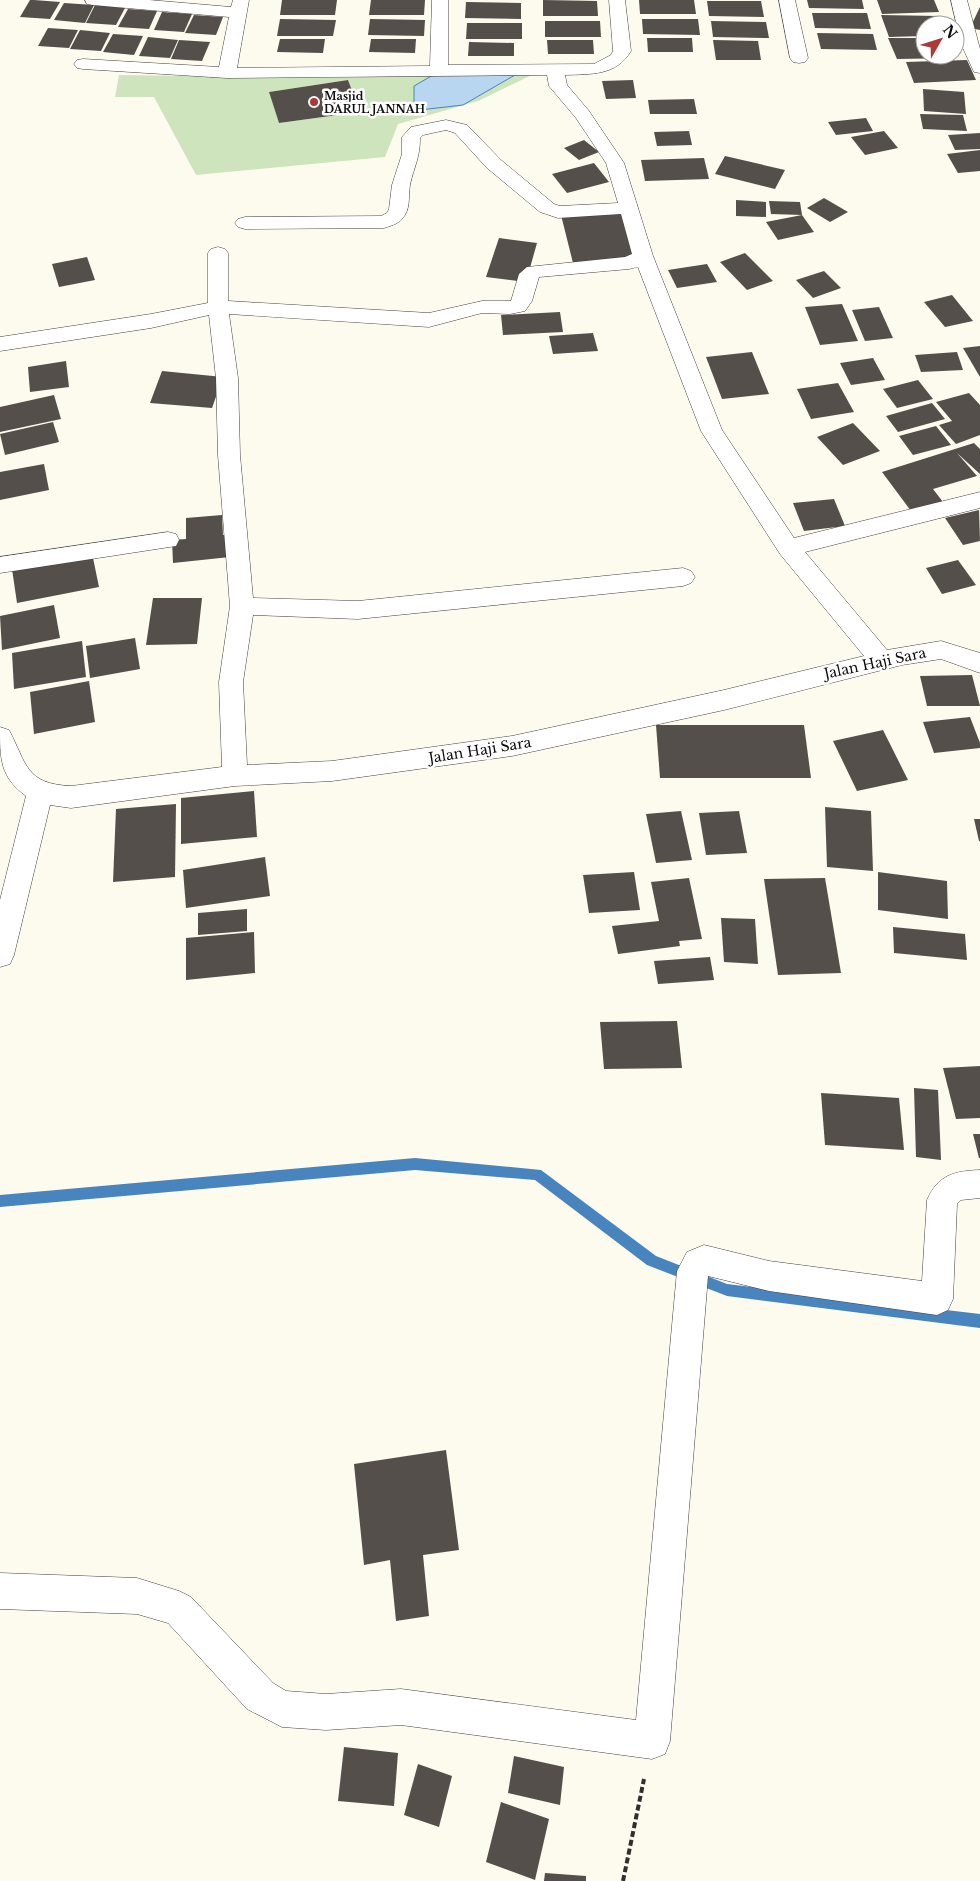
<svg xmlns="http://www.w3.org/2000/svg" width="980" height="1881" viewBox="0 0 980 1881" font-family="'Libre Baskerville',serif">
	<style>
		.green { fill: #cde4bc; fill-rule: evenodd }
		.water { fill: #b8d6ef; stroke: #4884bd }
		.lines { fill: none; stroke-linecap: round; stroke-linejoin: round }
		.stream { fill: #4884bd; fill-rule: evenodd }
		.building { fill: #544f4a }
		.minor-casing { stroke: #404040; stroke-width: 1 }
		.path { stroke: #2f2f2f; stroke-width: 4; stroke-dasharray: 6 3; stroke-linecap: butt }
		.minor { fill: #fff; fill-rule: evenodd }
		.poi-dot { fill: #ac3935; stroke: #fff; stroke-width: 2 }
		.labels { text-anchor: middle; stroke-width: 5; stroke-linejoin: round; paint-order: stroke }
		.far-poi-label { font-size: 11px; font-weight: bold; fill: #0d0d0d; stroke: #fff; text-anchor: start }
		.street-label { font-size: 14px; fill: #0d0d0d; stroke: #fff }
	</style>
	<rect width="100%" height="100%" fill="#fdfbee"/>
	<path class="green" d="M538 72 478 101 398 124 385 157 196 175 154 97H115L119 75 325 78ZM348 80 360 112 279 123 269 92Z"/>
	<polygon class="water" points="433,75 515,75 463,105 420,110 414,102 414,86"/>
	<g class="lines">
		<polygon class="stream" points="415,1158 541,1170 656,1256 727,1284 980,1314 980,1328 727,1296 647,1265 535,1180 415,1170 0,1207 0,1195"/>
	</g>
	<g class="building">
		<polygon points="30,0 34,0 60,2 50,19 20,17"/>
		<polygon points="282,0 337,0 335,15 280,15"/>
		<polygon points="371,0 425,0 424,15 369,15"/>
		<polygon points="543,0 597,1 598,16 543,16"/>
		<polygon points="639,0 694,0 696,14 640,14"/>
		<polygon points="807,0 862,0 864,9 809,8"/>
		<polygon points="877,0 934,0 939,12 882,14"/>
		<polygon points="707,1 761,1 764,17 709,16"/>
		<polygon points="466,2 521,3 521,19 465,18"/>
		<polygon points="64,3 94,5 85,23 54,20"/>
		<polygon points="95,5 125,8 116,25 86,23"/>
		<polygon points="980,7 980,30 970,28"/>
		<polygon points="128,9 157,11 149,29 118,27"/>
		<polygon points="162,12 192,14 184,32 154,30"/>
		<polygon points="812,13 867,13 871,29 815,28"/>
		<polygon points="194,15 223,17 216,35 185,33"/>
		<polygon points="881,15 938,16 943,25 925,25 925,36 889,37"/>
		<polygon points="280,19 336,20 333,36 277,36"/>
		<polygon points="370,19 425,20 424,36 368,35"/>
		<polygon points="642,19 698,19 700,35 643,34"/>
		<polygon points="545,21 600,21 601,37 545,37"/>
		<polygon points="711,21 766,22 769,38 713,37"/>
		<polygon points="467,23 522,23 522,39 466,39"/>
		<polygon points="48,28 78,30 69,48 38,46"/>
		<polygon points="80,30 110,33 101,51 70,49"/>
		<polygon points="817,33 873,34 877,50 821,49"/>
		<polygon points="113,34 143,36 134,55 103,52"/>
		<polygon points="148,37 178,40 170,58 139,56"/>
		<polygon points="647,38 692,38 693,52 648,52"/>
		<polygon points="888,38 925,38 925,55 954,55 956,58 897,59"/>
		<polygon points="280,39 325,39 323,53 277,52"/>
		<polygon points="371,39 416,39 415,53 369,52"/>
		<polygon points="179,40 210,42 202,61 171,59"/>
		<polygon points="547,40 593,40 594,54 548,54"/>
		<polygon points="713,40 758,41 761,60 716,60"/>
		<polygon points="469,42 514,43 514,56 468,56"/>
		<polygon points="967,60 976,80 914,83 906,62"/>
		<polygon points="348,80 360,112 279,123 269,92"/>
		<polygon points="633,80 636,98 606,99 602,81"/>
		<polygon points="923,89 964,92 966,114 924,111"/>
		<polygon points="694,99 697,114 650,114 648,100"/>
		<polygon points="920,114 963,115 967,131 923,129"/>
		<polygon points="866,118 873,131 836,135 828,122"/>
		<polygon points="689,131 692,145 657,146 654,132"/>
		<polygon points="884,131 898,148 865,155 851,137"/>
		<polygon points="980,133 980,149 955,150 948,135"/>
		<polygon points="584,140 599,152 579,160 564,148"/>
		<polygon points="980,150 980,171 958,173 947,154"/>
		<polygon points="725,156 785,170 775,189 715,174"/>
		<polygon points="704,158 709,179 645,181 641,160"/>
		<polygon points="594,163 609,182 567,193 552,174"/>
		<polygon points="824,198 848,212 830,222 807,208"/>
		<polygon points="736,200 766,202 766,217 736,216"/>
		<polygon points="769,201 800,202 802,215 771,214"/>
		<polygon points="621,210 636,257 573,263 561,215"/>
		<polygon points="802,215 814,232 778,240 766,222"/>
		<polygon points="499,238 537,243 526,282 486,277"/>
		<polygon points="745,253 773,281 747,290 720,262"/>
		<polygon points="87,257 95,280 59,287 52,264"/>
		<polygon points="707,264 717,282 677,288 668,270"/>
		<polygon points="824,271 841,288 813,298 796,280"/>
		<polygon points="952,295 973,321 945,327 924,302"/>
		<polygon points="842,304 858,341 820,345 805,307"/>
		<polygon points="879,307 893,338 865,341 852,310"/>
		<polygon points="560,312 563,332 503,335 501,315"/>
		<polygon points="593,333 598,351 553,354 549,336"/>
		<polygon points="980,346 980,377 963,348"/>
		<polygon points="752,352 769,394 722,399 706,357"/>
		<polygon points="957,352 963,370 921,372 915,355"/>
		<polygon points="873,358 885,380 851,385 840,363"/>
		<polygon points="66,361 69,387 30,392 28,367"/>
		<polygon points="162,371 223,377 212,408 150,403"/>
		<polygon points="918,380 933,399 897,408 883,389"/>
		<polygon points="838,383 854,412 811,419 797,389"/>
		<polygon points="969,393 980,405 980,435 956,444 939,425 952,421 936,402"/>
		<polygon points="54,395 61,419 0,432 0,407"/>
		<polygon points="932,403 945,419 898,432 886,416"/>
		<polygon points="53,422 59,442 5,455 0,434"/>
		<polygon points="853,423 880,451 843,465 817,437"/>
		<polygon points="936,426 951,445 913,455 899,436"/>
		<polygon points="974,443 980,449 980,474 957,453 977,476 933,489 943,502 911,511 882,472"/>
		<polygon points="44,464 49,490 0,500 0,472"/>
		<polygon points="834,499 845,526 804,531 793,503"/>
		<polygon points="979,510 980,541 963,545 945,518"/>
		<polygon points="222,515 223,535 228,535 230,557 173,563 172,540 186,539 186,518"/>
		<polygon points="92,553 99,587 17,603 12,569"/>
		<polygon points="958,560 976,585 942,594 926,568"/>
		<polygon points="153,598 202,598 197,644 146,645"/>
		<polygon points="54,605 60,638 2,650 0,616"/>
		<polygon points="135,638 140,669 90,678 86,646"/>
		<polygon points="82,641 86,677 14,689 12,653"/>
		<polygon points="972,675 980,706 927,706 920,676"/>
		<polygon points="89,681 95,722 34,734 30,692"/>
		<polygon points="970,717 980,743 980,748 934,753 923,722"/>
		<polygon points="656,725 804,725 811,778 660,778"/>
		<polygon points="883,730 908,780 857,791 833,741"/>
		<polygon points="254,791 257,837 181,844 181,798"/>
		<polygon points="176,804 175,877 113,882 116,809"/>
		<polygon points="825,807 871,811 873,871 827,867"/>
		<polygon points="681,811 692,860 656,863 646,814"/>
		<polygon points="739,811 747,853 706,855 699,813"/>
		<polygon points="974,819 980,819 980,841 979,841"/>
		<polygon points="265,857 270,896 186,908 183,870"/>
		<polygon points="634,872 640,910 589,913 583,875"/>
		<polygon points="878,872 947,881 948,919 878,910"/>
		<polygon points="689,878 702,939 679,941 680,946 618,954 612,926 659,921 651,882"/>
		<polygon points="825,878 841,973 778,975 764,879"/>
		<polygon points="247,909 247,931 198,935 198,913"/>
		<polygon points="721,918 755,919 758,964 724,962"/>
		<polygon points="893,927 965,934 967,960 894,953"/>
		<polygon points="254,932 255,973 186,980 186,938"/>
		<polygon points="710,957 714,980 658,984 654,961"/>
		<polygon points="677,1021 682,1068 604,1069 600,1022"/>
		<polygon points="980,1066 980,1118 956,1119 943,1068"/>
		<polygon points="914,1088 938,1090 941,1160 916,1157"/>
		<polygon points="821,1093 899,1098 904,1150 825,1145"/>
		<polygon points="973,1134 980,1134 980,1158 979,1158"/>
		<polygon points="446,1450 459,1550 423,1555 429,1616 396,1621 390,1560 364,1565 354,1464"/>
		<polygon points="344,1747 398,1753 394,1806 338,1801"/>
		<polygon points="514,1756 564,1767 560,1805 508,1793"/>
		<polygon points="418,1764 452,1776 439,1827 404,1815"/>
		<polygon points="501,1802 549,1819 535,1880 486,1862"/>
		<polygon points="545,1873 586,1876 586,1881 544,1881"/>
	</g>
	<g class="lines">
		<defs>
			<g id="minor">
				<path d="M85 0H149L231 7 233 0H249L237 68 430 66 432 0H448V65L594 64 611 55 613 51 609 0H625L631 51C616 76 591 74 565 75L567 85 589 111 624 163 653 256 722 430 794 538 980 492V508L805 552 887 650 941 641 980 653V673L941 659 902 665 724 710 512 756 332 781 235 786 71 808 50 805 14 955 10 964 0 967V900L26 796C0 777 0 759 0 727L9 730C27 764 25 784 71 786L222 767 219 682 230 606 218 455 216 378 209 315 151 328 0 351V337L151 314 208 303V253L211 249 218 247 225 249 228 253V301L429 313 482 301H511L519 274 527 267 625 257 632 254 621 214 558 218 540 212 487 168 455 133 446 130 423 135 420 138C420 159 414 166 410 185 408 198 411 209 402 219 398 224 390 226 384 228L245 229 238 227 235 223 238 219 245 217 381 216 387 213 389 209 392 185 402 154V137L411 127 446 120 467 125 501 160 554 204 560 206 618 203 606 163 576 118 549 86 547 75 227 78 83 69 77 68 74 64 77 60 83 59 219 67 229 17 93 5 87 4ZM638 267 701 431 780 554 864 656 724 690 512 736 332 761 247 765 243 682 253 615 358 619 683 586 691 583 695 577 691 571 683 568 358 601 253 598 240 455 238 378 229 314 429 327 482 313 510 314 525 311 532 301 539 277 629 269Z"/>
				<polygon points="779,0 795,0 808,58 805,62 799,63 793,62 790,58"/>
				<polygon points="951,0 967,0 980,49 980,73 974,72 961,44"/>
				<polygon points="168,532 176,534 179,540 176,546 0,573 0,557"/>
				<path d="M980 1170V1198L961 1200 957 1204 953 1299 948 1310 937 1315 769 1291 708 1276 670 1741 665 1754 652 1759 401 1725 326 1730 282 1727 247 1709 168 1623 137 1614 0 1609V1573L137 1578 179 1591 191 1597 273 1683 286 1691 326 1694 401 1689 636 1720 677 1271 687 1252 704 1245 769 1261 922 1281 927 1200C938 1175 954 1171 980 1170Z"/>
			</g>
		</defs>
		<use href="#minor" class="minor-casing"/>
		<polyline class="path" points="623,1881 644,1779"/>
		<use href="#minor" class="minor"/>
	</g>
	<circle class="poi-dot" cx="314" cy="102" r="5"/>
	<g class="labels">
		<g class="far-poi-label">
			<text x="324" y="100">Masjid<tspan x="324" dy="13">DARUL JANNAH</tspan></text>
		</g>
		<g class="street-label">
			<text transform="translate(875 663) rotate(-12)" y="5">Jalan Haji Sara</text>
			<text transform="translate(480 750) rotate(-9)" y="5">Jalan Haji Sara</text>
		</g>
	</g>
	<g transform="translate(940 40) rotate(51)"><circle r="24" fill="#ffffff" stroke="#9e9e9e"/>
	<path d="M0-4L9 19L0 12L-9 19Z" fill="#ac3935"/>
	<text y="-8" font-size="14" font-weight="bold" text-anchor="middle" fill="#0d0d0d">N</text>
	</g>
</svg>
